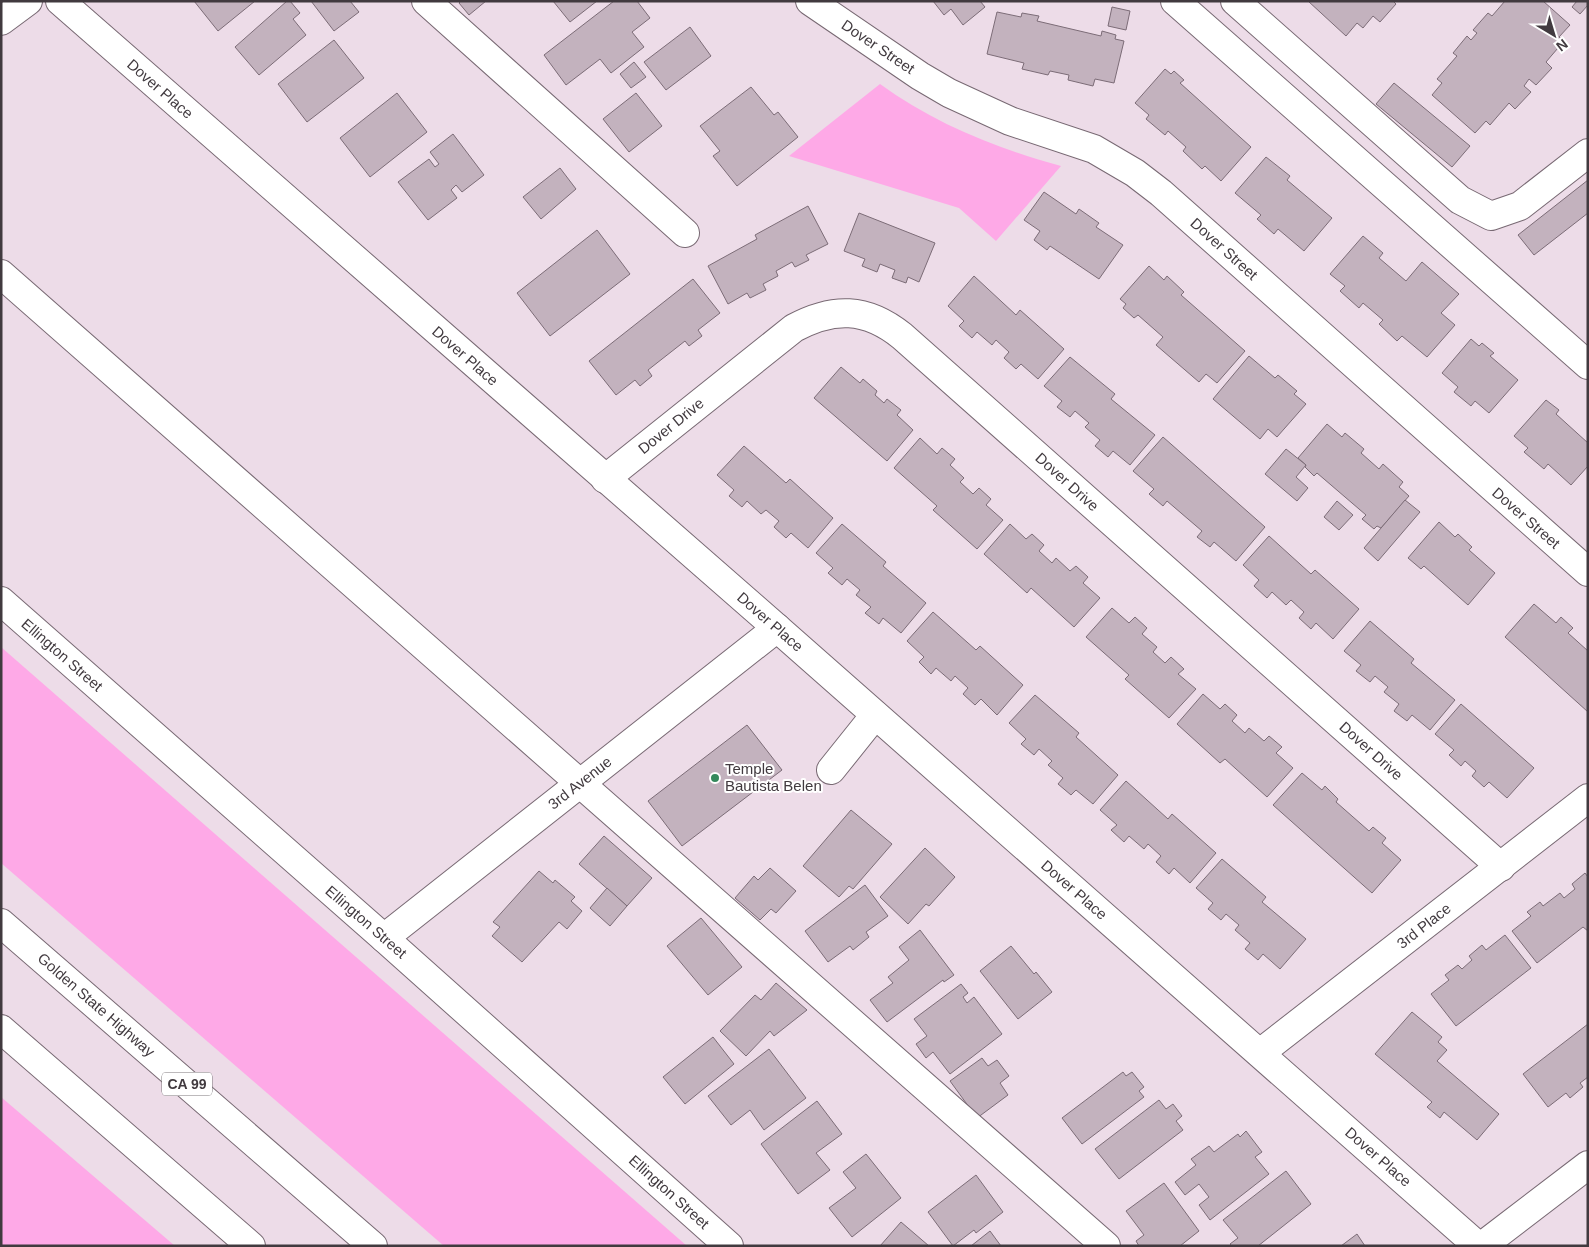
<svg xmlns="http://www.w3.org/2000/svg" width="1589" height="1247" viewBox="0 0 1589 1247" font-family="Arial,sans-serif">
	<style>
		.green { fill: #fea9e7 }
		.building { fill: #c3b2be; stroke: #7c6c77 }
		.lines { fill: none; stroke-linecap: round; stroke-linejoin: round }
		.minor-casing { stroke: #786973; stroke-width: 30 }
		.major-casing { stroke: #786973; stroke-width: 30 }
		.highway-casing { stroke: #786973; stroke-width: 30 }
		.minor { stroke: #fff; stroke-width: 28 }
		.major { stroke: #fff; stroke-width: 28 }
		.highway { stroke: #fff; stroke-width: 28 }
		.poi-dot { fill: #34895c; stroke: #fff; stroke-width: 2 }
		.labels { text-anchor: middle; stroke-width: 4; stroke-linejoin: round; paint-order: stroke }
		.shield { fill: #fff; stroke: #7a7579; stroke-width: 1 }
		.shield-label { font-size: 14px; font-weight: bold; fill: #413a3f }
		.street-label { font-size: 15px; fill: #413a3f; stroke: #fff }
		.poi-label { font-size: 15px; fill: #413a3f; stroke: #fff; text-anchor: start }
	</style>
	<rect width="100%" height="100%" fill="#eddce8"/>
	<g class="green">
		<path d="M880 84C935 124 996 148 1061 166L996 241 959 208 789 156Z"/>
		<polygon points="1,647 687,1246 444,1246 1,863"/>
		<polygon points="1,1097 175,1246 1,1246"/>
	</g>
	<g class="building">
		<polygon points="194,1 255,1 218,31"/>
		<polygon points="287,1 290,1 300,13 293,19 306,35 259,75 235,47"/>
		<polygon points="311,1 350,1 359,12 334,31"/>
		<polygon points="461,1 486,1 469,15 459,3"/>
		<polygon points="553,1 597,1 570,22"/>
		<polygon points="614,1 637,1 650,18 632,32 644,47 611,73 600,59 566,85 544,55"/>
		<polygon points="933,1 980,1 985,7 963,25 951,9 944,15"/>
		<polygon points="1308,1 1393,1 1396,4 1380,22 1373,16 1363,28 1357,23 1346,36"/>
		<polygon points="1505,1 1543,1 1570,25 1559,37 1564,41 1546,62 1552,68 1536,85 1529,79 1524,86 1531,92 1515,109 1509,103 1490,125 1486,121 1475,133 1432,95 1442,83 1437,79 1457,56 1453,53 1467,36 1471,40 1477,33 1473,30 1488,13 1492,16"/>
		<polygon points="1577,1 1588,1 1588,5 1580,14 1572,7"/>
		<polygon points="1112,7 1130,11 1126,30 1108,26"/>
		<polygon points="997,12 1021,17 1022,13 1039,16 1037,21 1101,36 1102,31 1116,35 1115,39 1124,41 1114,83 1095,79 1093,86 1068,80 1069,75 1050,71 1048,75 1022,69 1024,63 987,54"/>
		<polygon points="690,27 711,56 666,90 644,62"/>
		<polygon points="334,40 364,78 307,122 278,84"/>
		<polygon points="634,62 646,77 631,88 620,74"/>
		<polygon points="1165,69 1171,74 1174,71 1184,80 1180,83 1251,147 1221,181 1205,166 1202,169 1183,151 1186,147 1168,131 1165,135 1146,119 1149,115 1135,103"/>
		<polygon points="1394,83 1470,146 1452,167 1376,104"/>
		<polygon points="751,87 774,115 778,112 798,137 737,186 713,156 720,151 700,126"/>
		<polygon points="397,93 427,132 370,177 340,138"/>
		<polygon points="636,93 662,126 629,152 603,119"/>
		<polygon points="453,134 484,175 462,192 456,185 451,190 457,198 428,220 398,182 429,159 435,167 439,164 430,152"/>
		<polygon points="1266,157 1290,176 1287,180 1332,218 1304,251 1278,229 1274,234 1257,219 1261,215 1235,193"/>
		<polygon points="560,168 576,189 541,219 523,197"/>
		<polygon points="1588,180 1588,213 1534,255 1518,235"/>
		<polygon points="1044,192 1076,214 1079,209 1099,223 1096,227 1123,245 1099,279 1050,246 1047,250 1034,240 1040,231 1024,220"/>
		<polygon points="808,206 828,244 806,255 809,260 795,267 792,262 776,271 778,276 763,284 766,290 750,298 747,293 728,304 708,266 757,239 755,235"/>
		<polygon points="859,213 935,243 919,282 908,277 906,283 892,278 895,270 880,264 877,272 862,266 865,259 844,251"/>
		<polygon points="597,230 630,274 550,336 517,293"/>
		<polygon points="1363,236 1383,253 1379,258 1406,281 1422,262 1459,294 1441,313 1455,325 1427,357 1402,336 1397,341 1379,324 1383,320 1363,303 1359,308 1340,291 1345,286 1330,274"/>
		<polygon points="1149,266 1164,280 1167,276 1184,292 1181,295 1245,351 1217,383 1206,374 1199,382 1156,345 1163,337 1138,315 1134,318 1123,308 1126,304 1120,299"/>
		<polygon points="974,276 1016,315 1020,310 1064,349 1038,379 1021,364 1016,369 1004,358 1009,352 996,340 992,345 977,332 972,338 959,326 964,321 948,306"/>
		<polygon points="693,279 720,313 698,330 702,336 689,346 685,341 648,370 652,376 640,386 635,380 616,395 589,361"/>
		<polygon points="1471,339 1479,346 1482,343 1494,353 1490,356 1518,380 1489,413 1475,401 1471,406 1454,392 1458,387 1442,373"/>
		<polygon points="1249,356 1275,378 1278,375 1297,391 1294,394 1306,404 1277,437 1268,429 1260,439 1213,399"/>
		<polygon points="1070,357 1115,394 1111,399 1155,435 1130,465 1113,451 1108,457 1095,446 1100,440 1085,427 1089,423 1075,411 1070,417 1057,407 1062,401 1044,386"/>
		<polygon points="841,367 860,383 863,379 877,391 875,395 884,403 887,399 901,410 897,415 913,430 887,461 814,398"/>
		<polygon points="1546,400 1559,410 1556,414 1588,443 1588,466 1571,485 1548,464 1544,469 1524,452 1528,448 1514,436"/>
		<polygon points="1327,424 1342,437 1345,433 1364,449 1361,453 1379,469 1383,464 1403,482 1399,487 1409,496 1381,528 1377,526 1374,529 1362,519 1366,515 1317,473 1314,476 1305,467 1306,465 1298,458"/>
		<polygon points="1163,437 1265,527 1236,561 1214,542 1210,547 1197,537 1202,531 1167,501 1163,506 1149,494 1154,489 1133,471"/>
		<polygon points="920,438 937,454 942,448 955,459 950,465 964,478 960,482 973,494 979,488 991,499 986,505 1003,520 977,549 933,510 937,506 894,468"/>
		<polygon points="744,446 786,483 790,479 833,518 808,548 791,533 786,538 774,527 779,521 766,510 761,514 747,501 742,507 729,496 734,490 717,475"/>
		<polygon points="1286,449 1306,465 1296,477 1308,488 1297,501 1265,474"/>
		<polygon points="1405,500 1420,512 1378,561 1364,548"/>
		<polygon points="1337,501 1353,515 1339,530 1324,517"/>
		<polygon points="1439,522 1455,537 1458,534 1472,547 1469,550 1495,573 1468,605 1424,566 1421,569 1408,558"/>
		<polygon points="842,524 886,562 883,566 926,603 901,633 883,618 879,624 865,613 871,607 856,595 860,590 847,579 842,585 828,573 833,568 816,553"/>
		<polygon points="1010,524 1026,539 1032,534 1044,545 1039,551 1052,563 1056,558 1070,571 1076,566 1088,577 1083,583 1100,598 1074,627 1031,588 1027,593 984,554"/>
		<polygon points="1269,536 1311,574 1315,570 1359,609 1333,639 1316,623 1311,629 1299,618 1304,612 1291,600 1286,605 1272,592 1267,598 1254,586 1259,580 1243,565"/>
		<polygon points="1534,604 1556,623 1561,617 1573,628 1568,633 1588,651 1588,712 1505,637"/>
		<polygon points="1112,608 1129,623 1135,617 1147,628 1142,634 1157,647 1153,652 1165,663 1171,657 1184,669 1178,674 1196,689 1169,718 1125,679 1129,675 1086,637"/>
		<polygon points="933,612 976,650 980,646 1023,685 997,715 981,699 975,705 963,694 968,688 955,676 951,681 936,668 931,674 919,662 924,657 907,641"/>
		<polygon points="1370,621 1414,659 1411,663 1455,700 1430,730 1412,715 1407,721 1394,711 1399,704 1384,692 1388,687 1375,676 1370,682 1356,671 1361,665 1344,651"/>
		<polygon points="1203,694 1220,709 1225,704 1237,715 1232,721 1245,733 1249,728 1264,741 1269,736 1282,747 1276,753 1293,768 1267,797 1225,759 1220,763 1177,724"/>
		<polygon points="1035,695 1079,733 1076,737 1118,775 1093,804 1076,790 1071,795 1058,784 1063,778 1048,765 1052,761 1039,749 1034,755 1021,744 1026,739 1009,723"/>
		<polygon points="1461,704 1534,768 1507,798 1489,782 1484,787 1472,776 1476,771 1465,761 1461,766 1449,755 1454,750 1435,734"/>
		<polygon points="747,725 782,770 682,846 648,801"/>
		<polygon points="1302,773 1322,790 1325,786 1338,799 1336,802 1369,831 1373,827 1386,838 1382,843 1401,860 1372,893 1273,805"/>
		<polygon points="1126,781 1168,819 1172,814 1216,853 1190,883 1174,868 1169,874 1156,862 1161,856 1148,844 1144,849 1129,836 1124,842 1111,830 1117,825 1100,810"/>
		<polygon points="851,810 892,844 853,889 849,886 839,897 803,866"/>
		<polygon points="604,836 652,878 627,906 579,864"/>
		<polygon points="925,848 955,877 929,906 926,904 908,924 880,897"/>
		<polygon points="1222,859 1266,897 1262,902 1306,939 1280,969 1263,954 1258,960 1245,949 1250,943 1235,930 1239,925 1226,914 1221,920 1208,909 1213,903 1196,888"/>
		<polygon points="770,868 796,891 776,913 771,909 760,920 735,898 754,876 758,880"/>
		<polygon points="539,871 553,883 555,880 575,897 571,901 582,911 567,929 559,922 522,962 492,936 500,927 493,922"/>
		<polygon points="1585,873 1588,877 1588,931 1583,927 1537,963 1512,931 1531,916 1527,912 1540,902 1543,906 1560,893 1564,898 1575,889 1572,884"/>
		<polygon points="865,885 888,916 866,932 869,937 853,950 850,946 828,962 805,931"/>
		<polygon points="607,888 627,906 610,926 590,908"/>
		<polygon points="701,918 742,967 708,995 667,946"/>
		<polygon points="920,930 954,975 944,982 943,980 887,1022 870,1000 893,983 888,977 909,960 899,947"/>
		<polygon points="1505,935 1531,968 1456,1026 1431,994 1449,980 1445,975 1458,965 1462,969 1472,960 1469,956 1482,945 1486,950"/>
		<polygon points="1011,946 1034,974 1036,972 1052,992 1018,1019 980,971"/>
		<polygon points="776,983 807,1010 774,1036 770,1031 746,1056 720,1031 755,995 761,1000"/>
		<polygon points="961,984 968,993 963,997 967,1003 974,997 1002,1034 950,1074 933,1052 926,1058 916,1044 927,1036 914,1019"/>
		<polygon points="1412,1012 1442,1037 1438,1042 1447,1050 1437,1061 1499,1114 1477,1140 1444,1112 1440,1118 1427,1107 1432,1102 1375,1054"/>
		<polygon points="1588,1024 1588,1077 1580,1083 1583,1087 1570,1098 1566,1093 1548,1107 1523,1074"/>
		<polygon points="713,1037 734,1064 685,1104 663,1077"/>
		<polygon points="769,1049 806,1098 764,1130 750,1110 731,1125 708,1096"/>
		<polygon points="982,1058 988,1066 997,1060 1009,1076 1000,1083 1008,1095 977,1118 950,1081"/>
		<polygon points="1123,1072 1126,1076 1132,1072 1144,1087 1139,1091 1144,1097 1082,1144 1062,1118"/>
		<polygon points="1159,1100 1166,1109 1173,1104 1182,1116 1176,1121 1183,1130 1119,1179 1095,1149"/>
		<polygon points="817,1101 842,1134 816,1153 830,1170 798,1194 761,1144"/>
		<polygon points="1246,1131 1262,1152 1255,1157 1269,1174 1210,1220 1199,1205 1209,1197 1199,1184 1185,1195 1175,1182 1196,1165 1191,1159 1209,1146 1214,1152 1238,1134 1240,1137"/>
		<polygon points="866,1154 901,1198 852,1237 829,1208 856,1188 843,1172"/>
		<polygon points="1286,1171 1311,1204 1258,1246 1232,1246 1230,1244 1238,1238 1223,1220"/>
		<polygon points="976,1175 1003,1212 976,1233 974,1230 953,1246 928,1212"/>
		<polygon points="1164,1183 1199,1231 1180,1246 1139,1246 1136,1241 1144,1235 1126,1211"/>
		<polygon points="901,1222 929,1246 880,1246"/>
		<polygon points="990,1231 1001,1246 971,1246"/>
		<polygon points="1357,1234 1365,1246 1341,1246"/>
	</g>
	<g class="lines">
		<defs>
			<g id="minor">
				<polyline points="60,1 777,628 1478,1246"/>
				<polyline points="426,1 685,233"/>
				<polyline points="810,1 920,76 949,93 1010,121 1094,149 1135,173 1161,193 1588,572"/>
				<polyline points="1175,1 1588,365"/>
				<polyline points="1235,1 1460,200 1491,216 1520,206 1588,153"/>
				<polyline points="1,21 28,1"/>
				<polyline points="1,274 1106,1246"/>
				<path d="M605 479 794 328C833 307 866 307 902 336L1501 867"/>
				<polyline points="1,601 384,938 729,1246"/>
				<polyline points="831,770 875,715"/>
				<polyline points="384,938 777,628"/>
				<polyline points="1260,1053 1588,798"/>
			</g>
			<polyline id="major" points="1482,1246 1588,1165"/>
			<g id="highway">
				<polyline points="1,923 373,1246"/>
				<polyline points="1,1029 251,1246"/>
			</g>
		</defs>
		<use href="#minor" class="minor-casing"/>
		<use href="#major" class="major-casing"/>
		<use href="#highway" class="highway-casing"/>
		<use href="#minor" class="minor"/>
		<use href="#major" class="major"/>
		<use href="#highway" class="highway"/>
	</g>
	<circle class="poi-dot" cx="715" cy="778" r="5"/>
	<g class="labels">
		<rect class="shield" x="162" y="1072.5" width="50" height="23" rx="4"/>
		<g class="shield-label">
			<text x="187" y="1089">CA 99</text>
		</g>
		<g class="street-label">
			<text transform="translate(878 47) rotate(34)" y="5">Dover Street</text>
			<text transform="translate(160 89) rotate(41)" y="5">Dover Place</text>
			<text transform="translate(1224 249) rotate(42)" y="5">Dover Street</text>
			<text transform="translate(465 356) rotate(41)" y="5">Dover Place</text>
			<text transform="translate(671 426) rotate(-39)" y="5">Dover Drive</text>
			<text transform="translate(1067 482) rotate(42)" y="5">Dover Drive</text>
			<text transform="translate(1526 518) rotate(41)" y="5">Dover Street</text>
			<text transform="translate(770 622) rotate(41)" y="5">Dover Place</text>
			<text transform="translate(62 655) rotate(41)" y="5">Ellington Street</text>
			<text transform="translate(1371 751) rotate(42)" y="5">Dover Drive</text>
			<text transform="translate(580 783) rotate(-38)" y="5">3rd Avenue</text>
			<text transform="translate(1074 890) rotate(41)" y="5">Dover Place</text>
			<text transform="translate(366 922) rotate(41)" y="5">Ellington Street</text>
			<text transform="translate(1424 926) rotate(-38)" y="5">3rd Place</text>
			<text transform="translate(96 1005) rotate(41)" y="5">Golden State Highway</text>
			<text transform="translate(1378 1157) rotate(41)" y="5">Dover Place</text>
			<text transform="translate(669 1192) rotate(42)" y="5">Ellington Street</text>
		</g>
		<g class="poi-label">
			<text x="725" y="774">Temple<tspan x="725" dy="17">Bautista Belen</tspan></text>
		</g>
	</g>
	<rect width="1589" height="1247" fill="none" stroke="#413a3f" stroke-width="5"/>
	<g transform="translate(1554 35) rotate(142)" stroke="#ffffff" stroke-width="4" paint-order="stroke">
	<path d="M0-4L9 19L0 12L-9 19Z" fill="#413a3f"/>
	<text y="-8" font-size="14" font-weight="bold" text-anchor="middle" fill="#413a3f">N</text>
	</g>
</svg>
